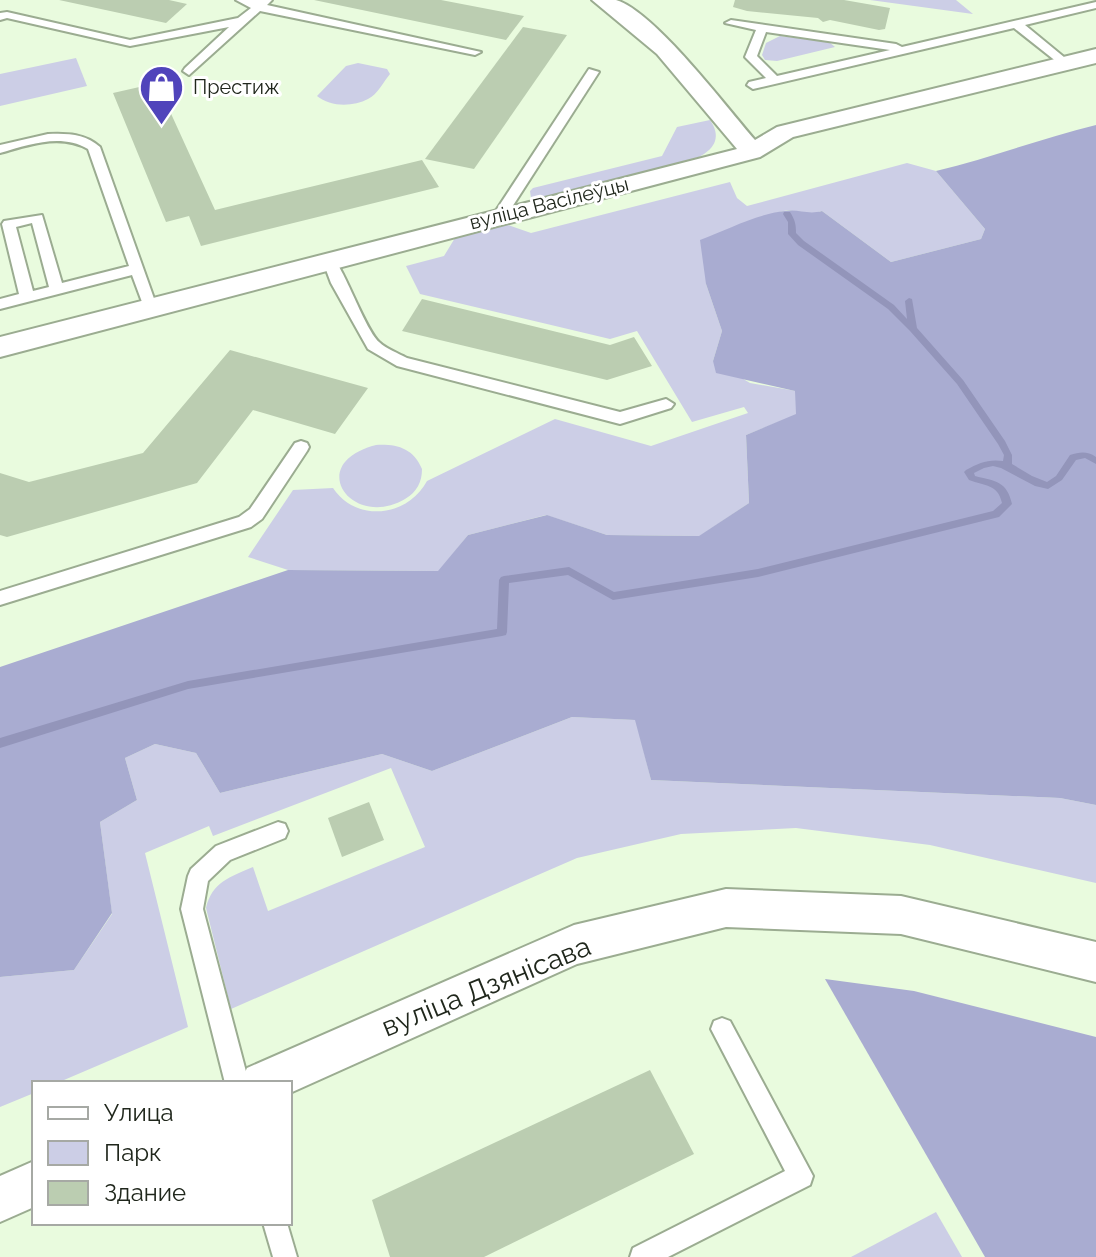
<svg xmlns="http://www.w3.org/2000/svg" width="1096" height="1257" viewBox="0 0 1096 1257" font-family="Raleway,sans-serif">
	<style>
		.green { fill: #cccee6 }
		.forest { fill: #a9acd1 }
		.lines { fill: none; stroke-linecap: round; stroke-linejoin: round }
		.stream { fill: #9395ba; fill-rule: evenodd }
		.building { fill: #bbcdb1 }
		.service-casing { stroke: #9bac91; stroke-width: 4 }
		.minor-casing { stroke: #9bac91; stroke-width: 4 }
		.service { fill: #fff; fill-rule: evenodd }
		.minor { fill: #fff; fill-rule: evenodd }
		.labels { text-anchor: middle; stroke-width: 6; stroke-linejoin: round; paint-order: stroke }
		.far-poi-label { font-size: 20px; fill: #20271c; stroke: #fff; text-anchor: start }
		.far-street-label { font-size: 20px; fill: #20271c; stroke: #fff }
		.near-street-label { font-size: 28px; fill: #20271c; stroke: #fff }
	</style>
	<rect width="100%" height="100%" fill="#e9fbde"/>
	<g class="green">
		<polygon points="870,0 956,0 973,14"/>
		<polygon points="780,36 829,42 835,47 777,61 765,60 762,55 766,43"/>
		<polygon points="76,58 87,86 0,106 0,74"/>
		<path d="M358 63 387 69 390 74C384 81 377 95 368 99 353 107 330 107 317 96L346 66Z"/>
		<path d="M710 120C721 136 716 148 699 157L539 200 531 198 530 191 533 188 662 156 677 127Z"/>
		<path d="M907 163 936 171 985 229 981 239 891 262 822 211 809 215 788 210 760 217 706 284 722 331 713 361 750 383 796 391V415L746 435 749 503 700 536 607 535 546 515 468 535 439 571 288 570 248 557 293 490 333 488C356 523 408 517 427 481L555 419 651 446 748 413 744 407 692 422 637 331 610 339 420 294 406 266 444 256 458 233 502 223 531 233 730 182 737 198 747 206Z"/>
		<path d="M376 445C397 444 413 448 422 469 422 482 417 492 405 499 353 530 303 464 376 445Z"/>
		<path d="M572 717 636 720 651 780 1060 798 1096 805V883L930 845 796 828 681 834 577 858 231 1009 206 908C212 882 230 877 253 867L268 911 425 847 391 768 213 836 209 826 145 853 188 1027 57 1083H34V1093L0 1107V977L74 970 112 914 100 822 137 800 125 758 155 744 196 753 220 793 382 754 432 771Z"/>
		<polygon points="936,1212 962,1257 851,1257"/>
	</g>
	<g class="forest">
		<path d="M1096 125V805L1060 798 651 780 635 720 572 717 432 771 382 754 220 793 196 753 155 744 125 758 137 800 100 822 112 913 74 970 0 977V667L288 570 438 571 468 535 547 515 607 535 699 536 749 503 746 435 796 414 795 391 716 373 713 361 722 331 706 284 700 240C727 230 756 214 785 211 799 209 808 215 822 211L891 262 981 239 985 229 936 171C991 158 1042 138 1096 125Z"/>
		<polygon points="825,979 914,991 1096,1037 1096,1257 985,1257"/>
	</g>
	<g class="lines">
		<path class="stream" d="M784 212H790C795 220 796 224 796 233L804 241 894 305 907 319 905 301 909 298 912 299 917 328 963 380 1005 441 1012 455V464L1032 476 1047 482 1056 476 1070 455C1080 452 1087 451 1096 457V464L1085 458 1076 460 1062 480 1048 489 1035 486 1001 468 993 466 984 468 974 473 975 476C995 481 1007 481 1012 504L999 517 758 577 613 600 568 575 509 583 507 632 506 635 502 636 188 689 0 748V738L188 681 497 629 499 580 501 577 504 576 569 567 614 592 758 569 993 511 1002 503C998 484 985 486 969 480L964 472 966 470C979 463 988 459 1003 461L1004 455 998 444 957 384 910 331 888 309 798 245 788 234V222L783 214Z"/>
	</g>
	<g class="building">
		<polygon points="59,0 169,0 187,4 166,23"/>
		<polygon points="314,0 441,0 524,16 506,40"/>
		<polygon points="735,0 844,0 890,8 885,29 879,30 830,20 823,22 818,18 747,11 733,7"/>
		<polygon points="523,27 567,35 474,169 425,159"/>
		<polygon points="157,83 215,210 422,160 439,187 201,246 189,216 166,222 113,93"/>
		<polygon points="422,299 610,345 634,337 652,366 607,380 402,331"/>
		<polygon points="230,350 368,388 335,434 253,410 197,483 7,537 0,535 0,473 29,482 143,453"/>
		<polygon points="369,802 384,840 342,857 328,818"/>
		<polygon points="650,1070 694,1154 484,1257 390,1257 372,1200"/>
	</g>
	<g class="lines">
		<defs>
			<g id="service">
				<polygon points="236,0 272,0 267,5 481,52 475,55 260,11 189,75 183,71 185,68 229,27 130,46 7,18 0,20 0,13 7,12 130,40 238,18 251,8"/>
				<path d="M1096 2V8L1025 25 1070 62V66H1062L1014 28 753 89 747 85 749 82 766 78 745 57 756 30 725 23 731 20 896 44 902 47ZM766 32 890 50 777 76 757 56Z"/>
				<polygon points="589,69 599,72 505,218 495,218 493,215"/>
				<path d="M48 134C67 133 86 134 100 147L157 307 155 310H145L132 275 0 309V299L19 294 2 224 4 221 42 215 62 283 129 266 88 149C60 133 29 145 0 153V145ZM32 223 49 287 33 291 16 227Z"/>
				<path d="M329 255C342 260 363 327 379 342 386 349 398 353 407 358L620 412 666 399 674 404 671 408 620 424 397 366 368 349 331 283 322 259Z"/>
				<polygon points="301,441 307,443 309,447 307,451 262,519 251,527 0,605 0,591 239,517 250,509 295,443"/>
				<polygon points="278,822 285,824 288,831 285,838 230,860 208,881 203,909 249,1083 225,1083 181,909 188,876 191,869 216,846"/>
				<polygon points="722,1018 730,1021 813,1176 810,1185 668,1257 630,1257 633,1248 785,1171 711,1029 714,1021"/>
				<polygon points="263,1223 287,1223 297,1257 273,1257"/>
			</g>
			<g id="minor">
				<path d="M592 0C599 0 609 0 616 0 654 11 727 108 755 140L777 127 1096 49V63L793 137 760 157 0 357V337L737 149 657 54Z"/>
				<polygon points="726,889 901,896 1096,942 1096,982 901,934 726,927 577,964 290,1093 290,1083 240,1083 247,1068 574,925"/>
				<polygon points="34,1161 34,1207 0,1222 0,1176"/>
			</g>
		</defs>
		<use href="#service" class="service-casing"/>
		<use href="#minor" class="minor-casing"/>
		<use href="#service" class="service"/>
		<use href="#minor" class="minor"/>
	</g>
	<defs>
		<symbol id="shop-pin" viewBox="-11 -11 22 30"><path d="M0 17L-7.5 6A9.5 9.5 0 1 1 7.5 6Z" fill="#5044bb" stroke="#fff"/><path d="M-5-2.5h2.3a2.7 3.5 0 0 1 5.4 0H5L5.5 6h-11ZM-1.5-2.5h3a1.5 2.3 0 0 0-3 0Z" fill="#fff"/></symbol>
	</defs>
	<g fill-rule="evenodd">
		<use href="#shop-pin" x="136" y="62" width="51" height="69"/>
	</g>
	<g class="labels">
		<g class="far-poi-label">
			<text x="193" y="94">Престиж</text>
		</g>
		<g class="far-street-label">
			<text transform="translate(549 203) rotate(-14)" y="7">вуліца Васілеўцы</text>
		</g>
		<g class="near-street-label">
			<text transform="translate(486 986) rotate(-22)" y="10">вуліца Дзянісава</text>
		</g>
	</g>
	<rect x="32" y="1081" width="260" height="144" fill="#ffffff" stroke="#a6a9a4" stroke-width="2"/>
	<rect x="48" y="1107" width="40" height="12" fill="#ffffff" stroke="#a6a9a4" stroke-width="2"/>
	<text x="104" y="1121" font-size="24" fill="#20271c">Улица</text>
	<rect x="48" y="1141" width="40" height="24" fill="#cccee6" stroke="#a6a9a4" stroke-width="2"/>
	<text x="104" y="1161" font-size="24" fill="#20271c">Парк</text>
	<rect x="48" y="1181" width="40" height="24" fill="#bbcdb1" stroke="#a6a9a4" stroke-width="2"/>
	<text x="104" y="1201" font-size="24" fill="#20271c">Здание</text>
</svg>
